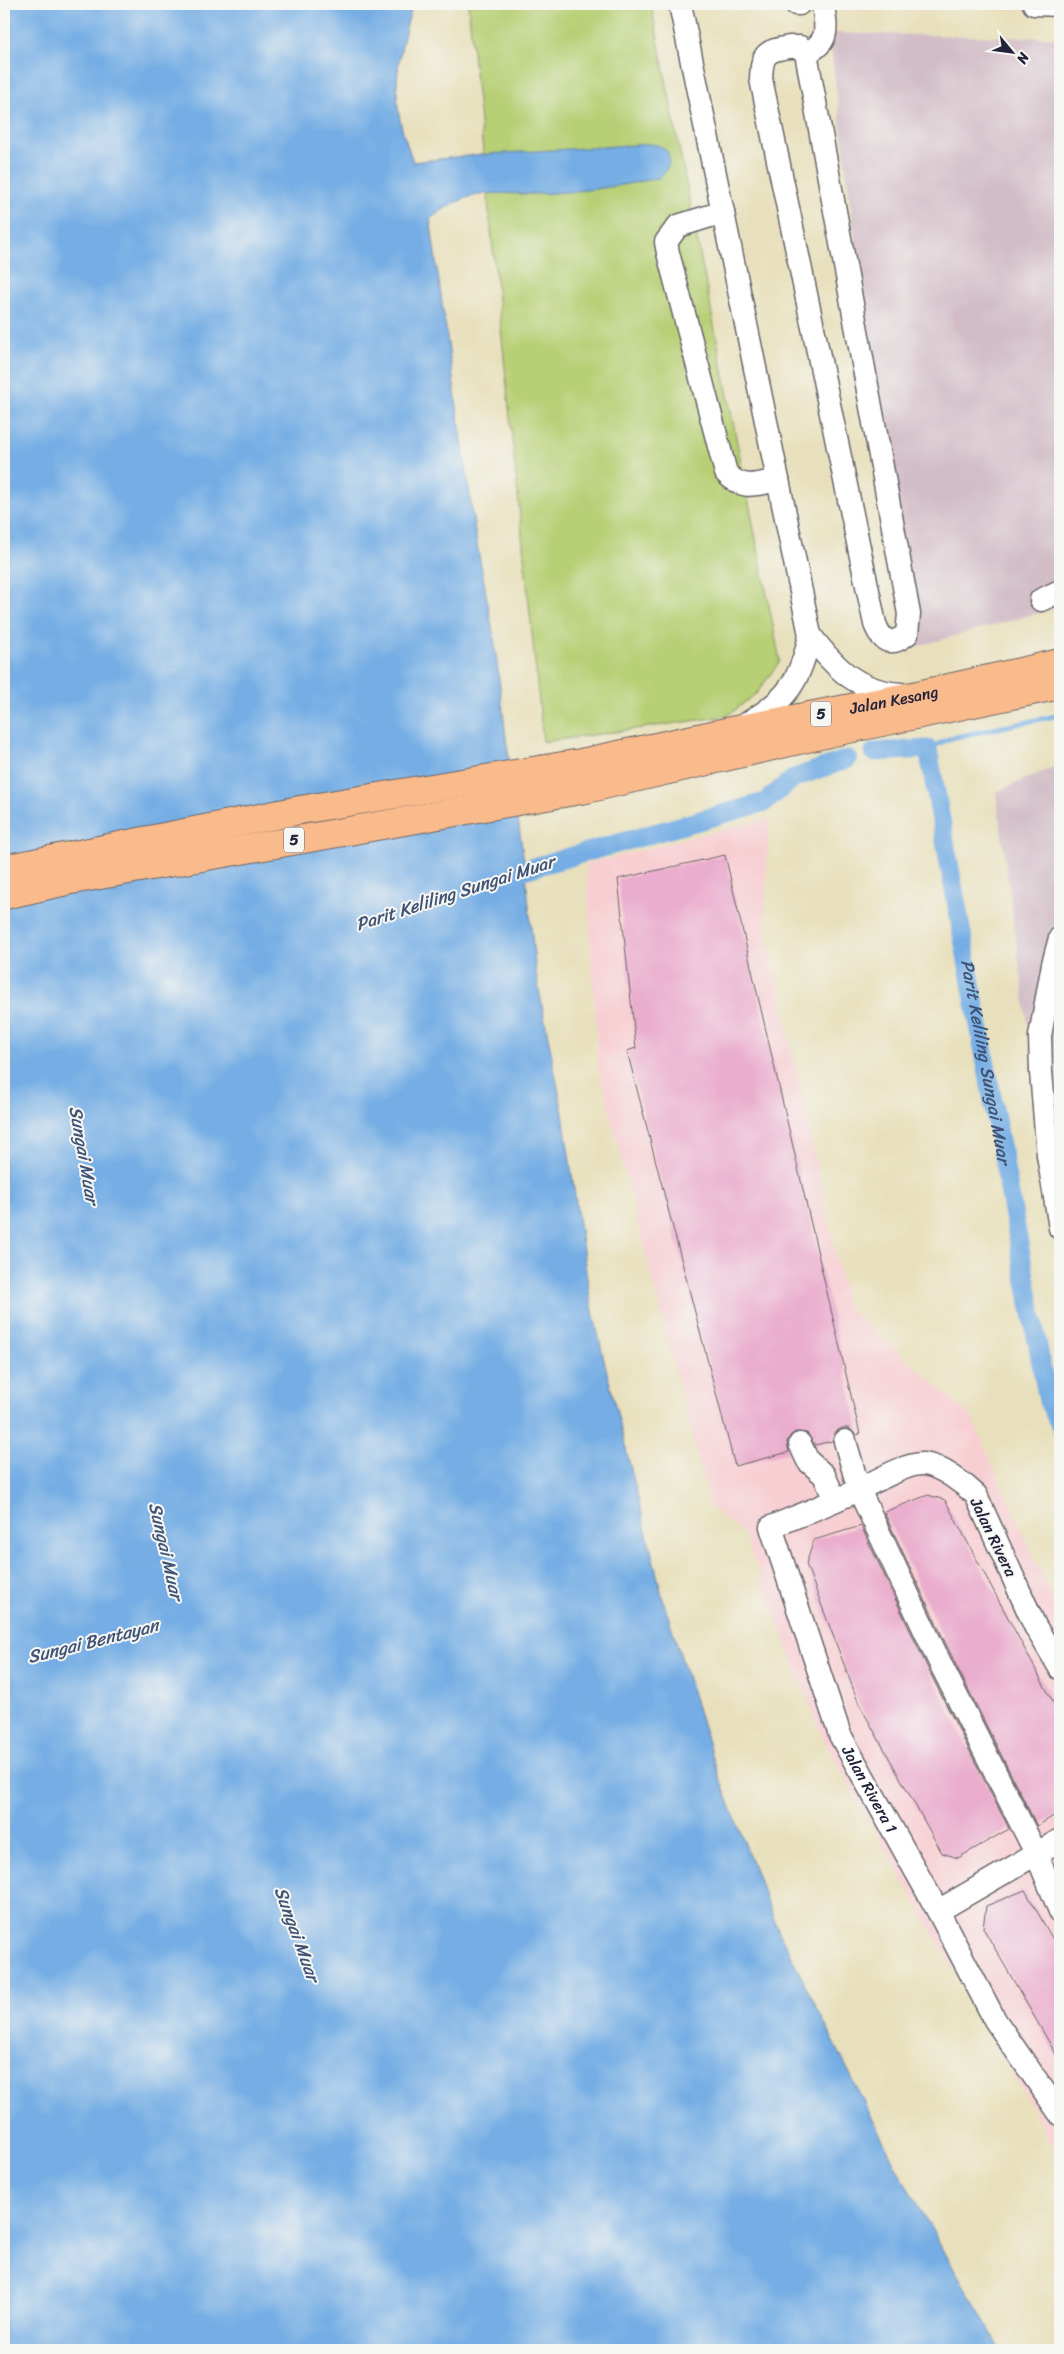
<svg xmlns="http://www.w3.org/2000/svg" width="1064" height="2354" viewBox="0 0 1064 2354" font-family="Sriracha,sans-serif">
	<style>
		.built { fill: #f7cfd3 }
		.industrial { fill: #d2bdc7 }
		.green { fill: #b7cf74; stroke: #6c7858 }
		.water { fill: #75ade4; stroke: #4c6890 }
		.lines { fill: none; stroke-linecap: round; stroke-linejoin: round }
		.stream { stroke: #75ade4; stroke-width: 5 }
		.canal { stroke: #75ade4; stroke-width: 19 }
		.building { fill: #eaadcd }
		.minor-casing { stroke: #676468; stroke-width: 25 }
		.major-casing { stroke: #676468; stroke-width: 30 }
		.minor { stroke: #fff; stroke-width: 22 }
		.major { stroke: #fabb8c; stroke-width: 28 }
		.labels { text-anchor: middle; stroke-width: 4; stroke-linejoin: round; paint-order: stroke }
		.shield { fill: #f6f6f2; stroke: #626272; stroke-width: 1 }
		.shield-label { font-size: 15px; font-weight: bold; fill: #22223b }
		.street-label { font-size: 16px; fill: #22223b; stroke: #f6f6f2 }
		.water-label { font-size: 18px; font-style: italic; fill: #3f5376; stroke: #f6f6f2 }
	</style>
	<rect width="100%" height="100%" fill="#f6f6f2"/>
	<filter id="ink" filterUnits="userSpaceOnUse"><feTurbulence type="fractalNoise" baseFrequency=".02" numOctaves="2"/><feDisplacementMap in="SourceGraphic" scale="10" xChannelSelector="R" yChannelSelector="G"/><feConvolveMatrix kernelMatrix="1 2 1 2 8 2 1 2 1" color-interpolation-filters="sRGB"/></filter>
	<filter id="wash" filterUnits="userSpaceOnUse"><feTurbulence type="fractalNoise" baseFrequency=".0096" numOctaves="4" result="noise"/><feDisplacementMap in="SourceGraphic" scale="20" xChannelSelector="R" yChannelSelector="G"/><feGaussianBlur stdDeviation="1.12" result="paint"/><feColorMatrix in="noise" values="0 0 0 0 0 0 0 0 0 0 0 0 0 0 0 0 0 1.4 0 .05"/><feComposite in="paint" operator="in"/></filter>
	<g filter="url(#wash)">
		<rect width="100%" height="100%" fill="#e8e0bc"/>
		<polygon class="built" points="769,818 764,921 847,1307 971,1416 1060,1616 1060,2158 822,1737 744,1534 710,1506 598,1066 586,864"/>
		<g class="industrial">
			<polygon points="829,33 1060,38 1060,607 907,649"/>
			<polygon points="1060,764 1060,1261 996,792"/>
		</g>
		<polygon class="green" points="468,4 651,4 780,661 757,693 727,716 543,742"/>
		<path class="water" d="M4 4H413C402 40 393 76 399 114 401 130 408 146 413 162L473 155 649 144C673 145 675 164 659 178 625 185 588 191 553 193 501 198 478 181 430 219L476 538 494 638 507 745 525 868 536 974 563 1114 590 1298 603 1356 664 1603 718 1774 778 1930 901 2176 1001 2350H4Z"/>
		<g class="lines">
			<polyline class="stream" points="928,749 951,738 1060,715"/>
			<g class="canal">
				<path id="s1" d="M874 752 928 749 1048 1401 1060 1425"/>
				<polyline points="502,876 765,802 794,778 848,759"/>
			</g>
		</g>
		<g id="blocks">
			<g class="building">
				<polygon points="725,855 860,1434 856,1435 849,1428 842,1428 835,1432 832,1441 815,1445 807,1433 795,1432 790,1436 787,1442 789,1452 735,1466 627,1051 636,1048 618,879"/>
				<polygon points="928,1495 945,1500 1060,1715 1060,1812 1037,1826 954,1661 884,1512"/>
				<polygon points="861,1526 930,1673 1009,1829 958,1858 942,1853 859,1704 806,1564 814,1540"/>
				<polygon points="1025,1890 1060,1952 1060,2061 983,1928 986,1906"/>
			</g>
		</g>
	</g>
	<g filter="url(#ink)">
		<use href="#blocks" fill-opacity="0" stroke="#676468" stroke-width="1"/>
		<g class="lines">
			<defs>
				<g id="minor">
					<path d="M680 4 810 635C800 682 787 700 746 724"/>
					<polyline points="796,4 799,4"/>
					<polyline points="1034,4 1060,5"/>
					<path d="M789 47H800L806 53 909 614 907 634C891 647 882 642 875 624L761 79C762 54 765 51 789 47Z"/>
					<path d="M806 53C831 42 826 27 823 4"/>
					<path d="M723 212 678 226 666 242 668 253 726 473C743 491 755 484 778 480"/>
					<polyline points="1041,600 1060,591"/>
					<path d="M810 635C835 668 857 691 901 694"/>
					<polyline points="1060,938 1053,964 1040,1036 1041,1072 1048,1155 1060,1228"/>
					<polyline points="845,1441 859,1490 942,1667 1036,1853 1060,1911"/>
					<polyline points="800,1444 808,1461 824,1475 835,1500"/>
					<path id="s2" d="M1060 1668 1035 1626 976 1495C964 1484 940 1465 923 1464 906 1463 875 1482 860 1489 831 1503 801 1515 771 1527L840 1735 938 1911 995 2020 1060 2114"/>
					<polyline points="938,1911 1060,1840"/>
				</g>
				<g id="major">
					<path id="s3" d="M4 869 300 810 581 763 736 730 918 695 1060 663"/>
					<polyline points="4,895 66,881 586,789 829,733 1060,685"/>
				</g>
			</defs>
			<use href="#minor" class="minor-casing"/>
			<use href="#major" class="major-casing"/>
			<use href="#minor" class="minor"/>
			<use href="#major" class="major"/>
		</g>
	</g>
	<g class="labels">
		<g class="shield">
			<rect x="811" y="701.5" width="20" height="25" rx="4"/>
			<rect x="284" y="827.5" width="20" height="25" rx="4"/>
		</g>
		<g class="shield-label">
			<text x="821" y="719">5</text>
			<text x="294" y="845">5</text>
		</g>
		<g class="street-label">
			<text dy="6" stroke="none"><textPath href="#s3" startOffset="906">Jalan Kesang</textPath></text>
			<text transform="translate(994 1537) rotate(64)" y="6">Jalan Rivera</text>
			<text dy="6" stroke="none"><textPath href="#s2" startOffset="701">Jalan Rivera 1</textPath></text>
		</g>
		<g class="water-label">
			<text transform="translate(455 893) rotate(-18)" y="6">Parit Keliling Sungai Muar</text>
			<text dy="6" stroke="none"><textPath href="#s1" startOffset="372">Parit Keliling Sungai Muar</textPath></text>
			<text transform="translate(84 1155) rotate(80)" y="6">Sungai Muar</text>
			<text transform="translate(166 1551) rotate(77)" y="6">Sungai Muar</text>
			<text transform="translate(93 1641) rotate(-14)" y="6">Sungai Bentayan</text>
			<text transform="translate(297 1934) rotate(70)" y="6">Sungai Muar</text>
		</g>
	</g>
	<rect width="1064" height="2354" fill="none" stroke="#f6f6f2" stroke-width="20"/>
	<g transform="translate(1012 52) rotate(119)" stroke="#f6f6f2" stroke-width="4" paint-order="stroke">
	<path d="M0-4L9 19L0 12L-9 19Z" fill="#22223b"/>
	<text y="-8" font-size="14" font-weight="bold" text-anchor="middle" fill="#22223b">N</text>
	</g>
</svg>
